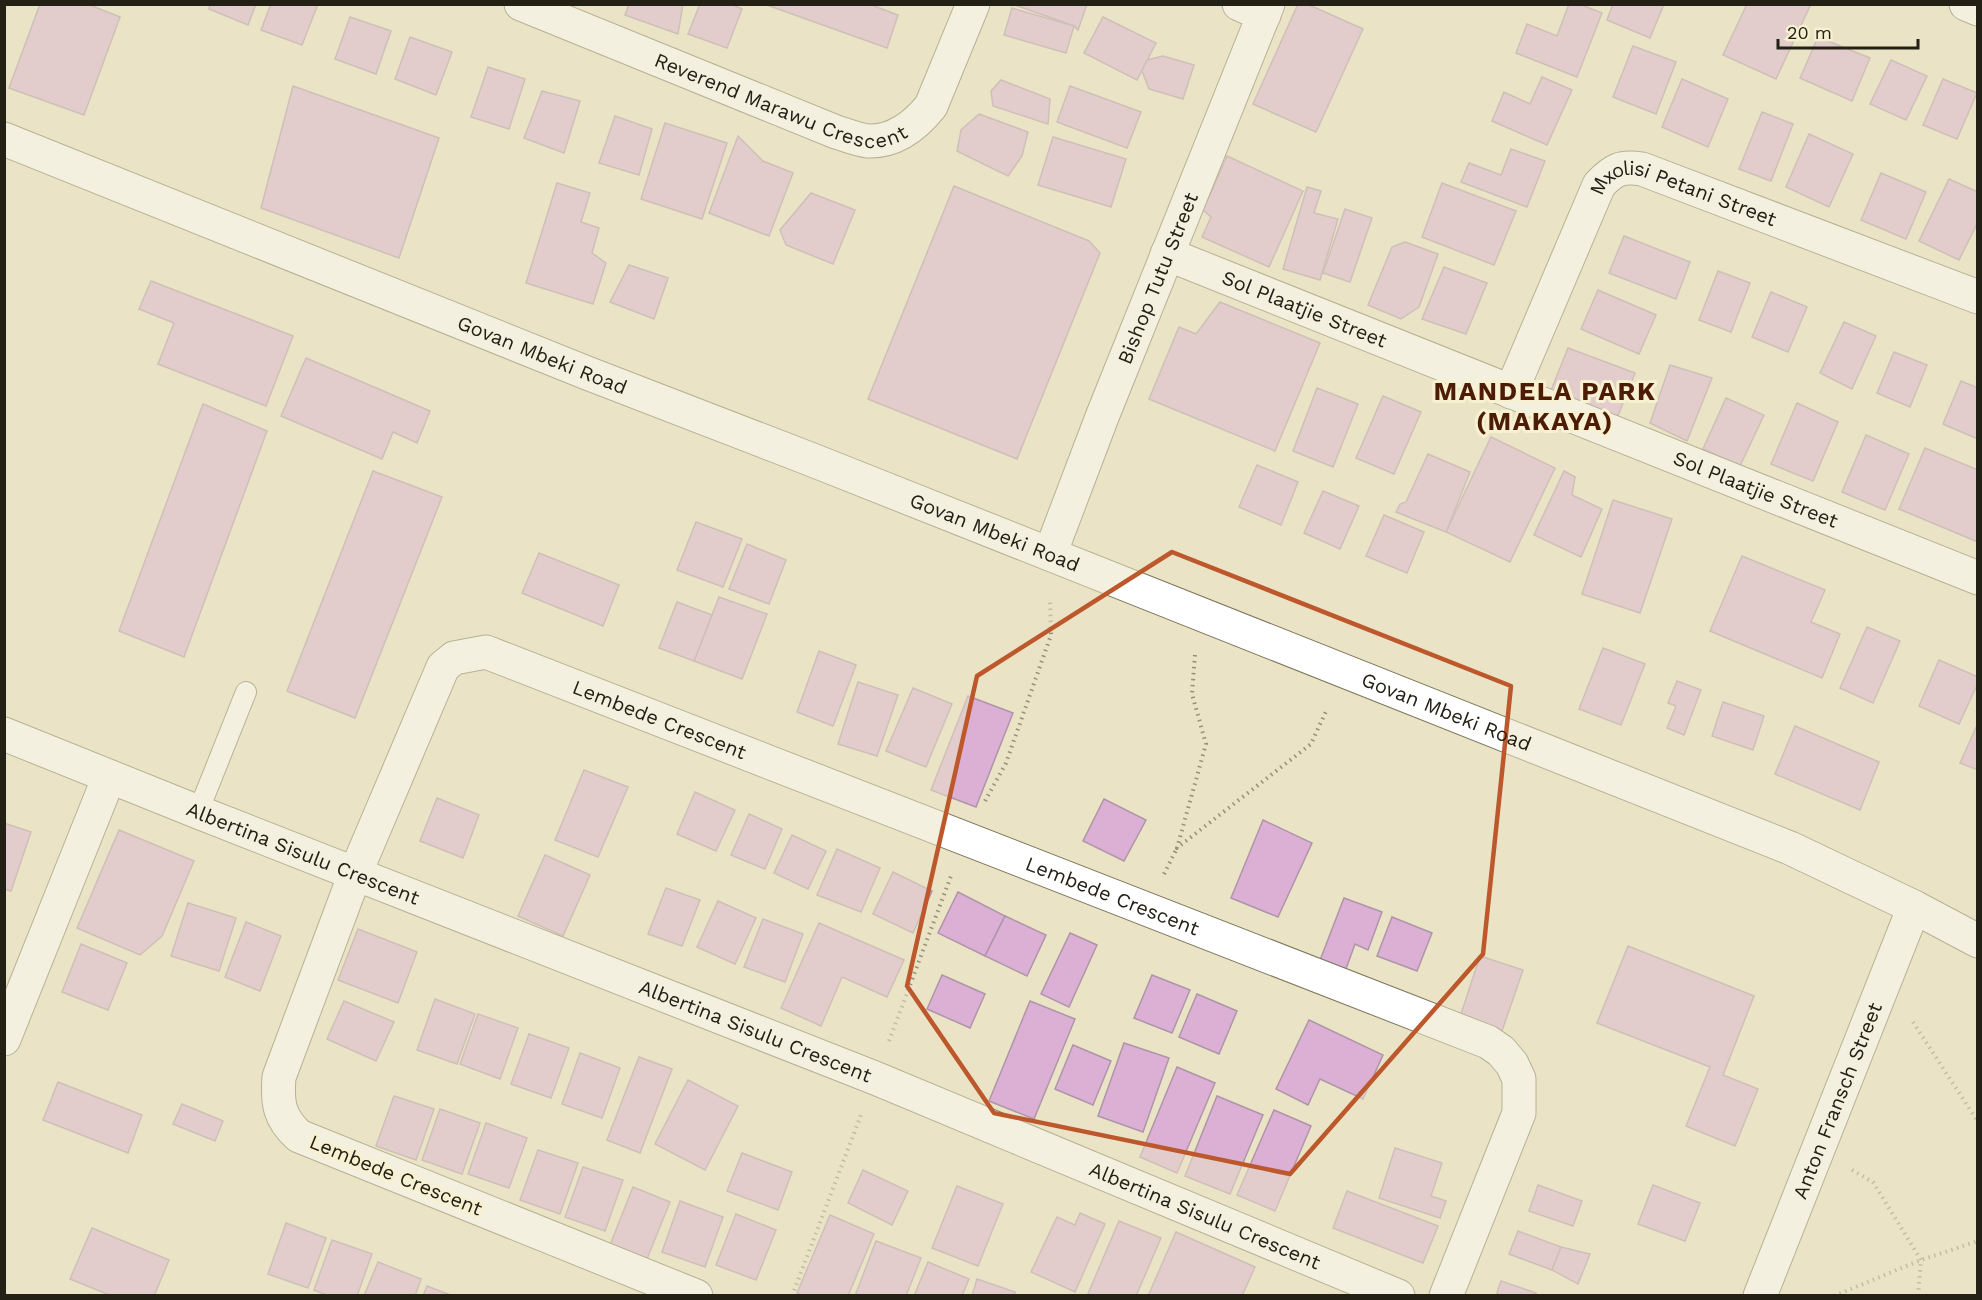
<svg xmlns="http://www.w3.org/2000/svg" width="1982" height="1300" viewBox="0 0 1982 1300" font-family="'Work Sans',sans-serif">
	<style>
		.building { fill: #dcb0d4; stroke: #ae95a9; stroke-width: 1.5 }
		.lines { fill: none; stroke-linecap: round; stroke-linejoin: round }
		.service-casing { stroke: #7b765a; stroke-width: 22 }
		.minor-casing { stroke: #7b765a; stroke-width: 35 }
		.path { stroke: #95907a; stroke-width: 4; stroke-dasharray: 1.5 4.5; stroke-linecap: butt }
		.service { stroke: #fff; stroke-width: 20 }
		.minor { stroke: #fff; stroke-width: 33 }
		.marked { fill: none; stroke: #bd572c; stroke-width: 4.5; stroke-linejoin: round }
		.labels { text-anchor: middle; stroke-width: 6; stroke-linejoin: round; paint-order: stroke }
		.street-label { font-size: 20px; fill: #232015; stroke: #f7f1d2 }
		.district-label { font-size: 26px; font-weight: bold; letter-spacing: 1.5px; fill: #4c1c07; stroke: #f7f1d2 }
	</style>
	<rect width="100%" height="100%" fill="#eae3c5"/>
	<g class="building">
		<polygon points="40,4 87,4 120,17 84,115 9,88"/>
		<polygon points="210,4 256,4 248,25 209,9"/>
		<polygon points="271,4 318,4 302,45 261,30"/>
		<polygon points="629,4 683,4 678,34 625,15"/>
		<polygon points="700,4 731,4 742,9 727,48 688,34"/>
		<polygon points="764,4 869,4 898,15 887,48"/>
		<polygon points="1012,4 1087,4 1078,30 1074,26"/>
		<polygon points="1298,4 1307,4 1363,29 1316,132 1253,104"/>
		<polygon points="1569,4 1579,4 1602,13 1577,77 1516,53 1527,24 1557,36"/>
		<polygon points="1613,4 1664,4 1650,38 1607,20"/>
		<polygon points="1747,4 1811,4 1776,79 1723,55"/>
		<polygon points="1012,8 1074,26 1066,53 1004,35"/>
		<polygon points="350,17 391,31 376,74 335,59"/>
		<polygon points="1103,17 1156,43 1137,80 1084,53"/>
		<polygon points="410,37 452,52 436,95 395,79"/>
		<polygon points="1818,37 1870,58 1852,101 1800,78"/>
		<polygon points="1633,46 1676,62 1656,114 1613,97"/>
		<polygon points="1163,56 1194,65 1183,99 1149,89 1142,71 1147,60"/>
		<polygon points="1891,60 1927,76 1906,120 1870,104"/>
		<polygon points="488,67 525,79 509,129 471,117"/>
		<polygon points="1542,77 1572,90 1547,145 1492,121 1504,92 1530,104"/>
		<polygon points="1682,79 1728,99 1708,147 1662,127"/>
		<polygon points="1943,79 1977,93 1957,139 1923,125"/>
		<polygon points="1001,80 1050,99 1048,124 993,106 991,91"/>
		<polygon points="293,86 439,138 399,258 261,208"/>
		<polygon points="1070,86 1141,112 1127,148 1057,122"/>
		<polygon points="542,91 580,101 564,153 524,138"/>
		<polygon points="1762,112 1793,124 1771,181 1739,169"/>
		<polygon points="979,114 1028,132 1022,156 1008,176 957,151 961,130"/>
		<polygon points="615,116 652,129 639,175 599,163"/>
		<polygon points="665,123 727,143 702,219 641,199"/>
		<polygon points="1809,134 1853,154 1829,207 1786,187"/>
		<polygon points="738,136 763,161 793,173 769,236 709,213"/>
		<polygon points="1053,137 1126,159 1111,207 1038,185"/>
		<polygon points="1511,149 1545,161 1527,207 1461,182 1469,163 1501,175"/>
		<polygon points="1227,156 1303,191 1269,267 1202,237 1211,217 1203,210"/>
		<polygon points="1881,173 1926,192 1906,239 1861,220"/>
		<polygon points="1949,179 1978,192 1978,222 1959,260 1919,241"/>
		<polygon points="557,183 590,193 581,222 599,228 592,253 606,263 593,304 526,283"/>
		<polygon points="1442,183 1516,211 1494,265 1422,237"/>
		<polygon points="954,186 1089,241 1100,253 1017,459 868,399"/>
		<polygon points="1307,187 1321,191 1314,213 1338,219 1320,280 1283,269"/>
		<polygon points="811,193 855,210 833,264 786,245 780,230"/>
		<polygon points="1345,209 1372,218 1350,282 1323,273"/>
		<polygon points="1624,236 1690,262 1676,299 1609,273"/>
		<polygon points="1405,242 1438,254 1419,307 1401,319 1368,305 1392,247"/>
		<polygon points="629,265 668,278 654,319 610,302"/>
		<polygon points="1444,267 1487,283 1466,334 1422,319"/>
		<polygon points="1718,271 1750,283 1731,332 1699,320"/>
		<polygon points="151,281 293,336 266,406 158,364 174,323 139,309"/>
		<polygon points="1598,290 1656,315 1639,354 1581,329"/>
		<polygon points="1771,292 1807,307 1788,352 1752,337"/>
		<polygon points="1220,302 1320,343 1275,451 1149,399 1179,327 1196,334"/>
		<polygon points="1844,322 1876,336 1852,389 1820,373"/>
		<polygon points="1568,348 1635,373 1617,418 1550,393"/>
		<polygon points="1894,352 1927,365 1910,407 1877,393"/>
		<polygon points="306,358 430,411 417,443 393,432 382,459 281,416"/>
		<polygon points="1670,365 1712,378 1687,441 1650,423"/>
		<polygon points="1961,381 1978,388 1978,439 1943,424"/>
		<polygon points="1317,388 1358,404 1333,467 1293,451"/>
		<polygon points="1383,396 1421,412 1394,474 1356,458"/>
		<polygon points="1726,398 1764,415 1740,466 1703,449"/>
		<polygon points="1797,403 1838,422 1813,481 1771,464"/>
		<polygon points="203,404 267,431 184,657 119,631"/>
		<polygon points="1866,435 1909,454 1885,510 1842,492"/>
		<polygon points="1491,437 1555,468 1510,562 1446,532"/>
		<polygon points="1925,448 1978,470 1978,542 1899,509"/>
		<polygon points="1428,454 1470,472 1446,532 1396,512 1400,504 1406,502"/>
		<polygon points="1257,465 1298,482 1281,525 1239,507"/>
		<polygon points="373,471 442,497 355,718 287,691"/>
		<polygon points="1564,471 1575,477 1572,495 1602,509 1581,557 1534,535"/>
		<polygon points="1323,491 1359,506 1340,549 1304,533"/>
		<polygon points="1613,500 1672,519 1640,613 1582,594"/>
		<polygon points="1384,515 1424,532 1407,573 1366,556"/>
		<polygon points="696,522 742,539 723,587 677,570"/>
		<polygon points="747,544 786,560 769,604 729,589"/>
		<polygon points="539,553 619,585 603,626 522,593"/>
		<polygon points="1742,556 1825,590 1811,622 1840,634 1822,678 1710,631"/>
		<polygon points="719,597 767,614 742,679 694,661"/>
		<polygon points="677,602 712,615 694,661 659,648"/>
		<polygon points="1867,627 1900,641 1873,703 1840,688"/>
		<polygon points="1603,648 1645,664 1621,725 1579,709"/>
		<polygon points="819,651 856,665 833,726 797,712"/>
		<polygon points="1939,660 1978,677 1978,683 1959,724 1919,706"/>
		<polygon points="1677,681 1701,690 1684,735 1667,728 1676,706 1668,703"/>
		<polygon points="858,682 898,695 877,756 838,744"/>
		<polygon points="913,688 952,704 926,767 886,751"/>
		<polygon points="968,696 1013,713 976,807 931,790"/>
		<polygon points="1723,702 1764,716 1753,750 1712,736"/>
		<polygon points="1978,723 1978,770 1960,763"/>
		<polygon points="1795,726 1879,762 1860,810 1775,774"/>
		<polygon points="584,770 628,787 598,857 555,840"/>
		<polygon points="695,792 735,810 716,851 677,834"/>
		<polygon points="437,798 479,815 463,858 420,841"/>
		<polygon points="1104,799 1146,820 1124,861 1083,841"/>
		<polygon points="749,814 782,829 765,869 731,855"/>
		<polygon points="1263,820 1312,843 1278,917 1231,898"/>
		<polygon points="4,823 31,832 11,891 4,889"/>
		<polygon points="119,830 194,861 162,936 140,955 77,928"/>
		<polygon points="792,835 826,851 808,889 774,873"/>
		<polygon points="837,849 880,868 861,912 817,895"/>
		<polygon points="545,855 590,875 563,936 518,916"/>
		<polygon points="893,872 932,891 913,933 873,914"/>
		<polygon points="666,888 700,900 682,946 648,934"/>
		<polygon points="958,892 1005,916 985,956 938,933"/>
		<polygon points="1344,898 1382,912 1368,950 1355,944 1343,977 1317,968"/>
		<polygon points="718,901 756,918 735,964 697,947"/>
		<polygon points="188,903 236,918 219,971 171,956"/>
		<polygon points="1005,916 1046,935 1027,976 985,956"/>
		<polygon points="1392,917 1432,933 1417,971 1377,956"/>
		<polygon points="763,919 803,934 785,982 744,967"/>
		<polygon points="246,922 281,936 260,991 225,977"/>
		<polygon points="819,923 904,960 887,997 842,977 821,1026 781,1008"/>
		<polygon points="358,929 417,952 398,1003 338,980"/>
		<polygon points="1070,933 1097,945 1069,1007 1041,994"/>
		<polygon points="81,944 127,963 108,1010 62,992"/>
		<polygon points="1628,946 1754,996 1723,1075 1758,1089 1735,1146 1686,1126 1710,1067 1597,1023"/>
		<polygon points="1480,956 1523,970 1502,1031 1460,1017"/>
		<polygon points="942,975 985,994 970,1028 927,1009"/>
		<polygon points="1152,975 1190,990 1172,1033 1134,1018"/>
		<polygon points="1197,994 1237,1011 1219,1054 1179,1037"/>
		<polygon points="435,999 475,1014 457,1064 417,1050"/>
		<polygon points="344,1001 394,1022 376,1061 327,1039"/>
		<polygon points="1030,1001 1075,1019 1034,1119 989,1101"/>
		<polygon points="478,1014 518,1028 500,1079 460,1064"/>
		<polygon points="1309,1020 1383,1055 1363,1099 1320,1079 1308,1105 1276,1089"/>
		<polygon points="529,1034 569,1048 551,1098 511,1084"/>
		<polygon points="1124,1043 1169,1058 1143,1132 1098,1116"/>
		<polygon points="1073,1045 1111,1061 1093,1105 1055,1089"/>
		<polygon points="580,1053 620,1068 602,1118 562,1104"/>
		<polygon points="639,1057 672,1069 640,1153 607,1140"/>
		<polygon points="1177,1067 1215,1083 1177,1173 1140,1157"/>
		<polygon points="688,1080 738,1106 705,1170 655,1144"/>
		<polygon points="58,1082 142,1115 128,1153 43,1120"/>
		<polygon points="394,1096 434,1109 416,1160 376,1146"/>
		<polygon points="1217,1096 1263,1115 1230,1194 1185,1176"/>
		<polygon points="182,1104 223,1121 215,1141 173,1124"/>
		<polygon points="440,1109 480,1123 462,1174 422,1160"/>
		<polygon points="1274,1110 1311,1126 1275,1211 1237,1195"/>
		<polygon points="486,1123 527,1138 509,1188 468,1174"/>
		<polygon points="1395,1148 1442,1163 1431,1196 1446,1201 1440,1218 1379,1198"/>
		<polygon points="538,1150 578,1163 560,1214 520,1200"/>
		<polygon points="742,1153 792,1172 778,1210 727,1191"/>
		<polygon points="583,1167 623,1180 605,1231 565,1217"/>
		<polygon points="863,1170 908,1191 892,1225 848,1203"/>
		<polygon points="1538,1185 1582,1201 1573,1226 1529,1211"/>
		<polygon points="1653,1185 1700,1203 1685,1241 1638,1224"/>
		<polygon points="957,1186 1003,1204 978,1266 932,1248"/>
		<polygon points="633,1187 670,1202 647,1259 610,1245"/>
		<polygon points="1347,1191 1438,1226 1423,1263 1333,1228"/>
		<polygon points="680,1201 723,1217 705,1267 662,1252"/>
		<polygon points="1080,1213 1105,1224 1075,1292 1031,1272 1057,1217 1075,1225"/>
		<polygon points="736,1214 776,1230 756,1280 716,1265"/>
		<polygon points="830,1215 874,1234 848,1296 802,1296 797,1293"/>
		<polygon points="1119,1221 1161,1238 1136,1296 1087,1296"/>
		<polygon points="286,1223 326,1238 308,1288 268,1274"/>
		<polygon points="92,1228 169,1260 154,1296 112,1296 70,1279"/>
		<polygon points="1518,1231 1561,1247 1552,1270 1509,1254"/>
		<polygon points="1176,1232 1255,1267 1242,1296 1148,1296"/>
		<polygon points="332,1240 372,1254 357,1296 329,1296 314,1290"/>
		<polygon points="876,1241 921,1258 906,1296 855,1296"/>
		<polygon points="1561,1247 1590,1254 1578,1284 1552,1270"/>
		<polygon points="378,1262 421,1279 415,1296 364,1296"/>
		<polygon points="928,1262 969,1279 962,1296 914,1296"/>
		<polygon points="977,1279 1015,1292 1014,1296 972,1296"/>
		<polygon points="1501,1281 1536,1293 1535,1296 1496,1296"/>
		<polygon points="427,1286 453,1296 423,1296"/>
	</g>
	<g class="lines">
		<defs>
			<polyline id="service" points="198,812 246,692"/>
			<g id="minor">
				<path id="s1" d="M521 4 836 132C846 135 858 140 868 141 895 142 915 126 931 106L973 4"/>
				<polyline points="1239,4 1264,15"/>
				<polyline points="1966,4 1978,9"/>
				<path id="s2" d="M4 139 587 373 815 461 1790 848 1914 907 1978 941"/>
				<path id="s3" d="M1167 254 1978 578"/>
				<path id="s4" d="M1511 392 1599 185C1614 169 1621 166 1642 169L1978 297"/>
				<path id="s5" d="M1050 554 1102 417 1268 4"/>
				<path id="s6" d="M4 734 198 812 875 1078 1398 1296"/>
				<polyline points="4,1039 109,777"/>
				<path id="s7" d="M696 1296 299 1136C279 1118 277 1103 279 1077L355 874 443 667 454 658 486 652 1488 1042 1501 1051 1512 1064 1519 1079V1113L1446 1296"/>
				<path id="s8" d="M1760 1296 1914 907"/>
			</g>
		</defs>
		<use href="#service" class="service-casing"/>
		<use href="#minor" class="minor-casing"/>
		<g class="path">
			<polyline points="1195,655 1192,694 1206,744 1177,848 1311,744 1327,709"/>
			<polyline points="985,801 1006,763 1051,635 1050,600"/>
			<polyline points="1164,874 1177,848"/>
			<polyline points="1913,1022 1978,1122"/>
			<polyline points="889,1041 951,876"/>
			<polyline points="1852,1170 1873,1182 1921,1260 1918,1296"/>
			<polyline points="792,1296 861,1115"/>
			<polyline points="1834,1296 1921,1260 1978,1241"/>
		</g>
		<use href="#service" class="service"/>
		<use href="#minor" class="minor"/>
	</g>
	<path d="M0 0H1982V1300H0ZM1172 552 1511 686 1483 954 1290 1174 994 1113 907 986 977 676Z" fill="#eae3c5" fill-opacity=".55" fill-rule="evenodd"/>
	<path class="marked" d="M1172 552 1511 686 1483 954 1290 1174 994 1113 907 986 977 676Z"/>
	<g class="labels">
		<g class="street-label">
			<text dy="7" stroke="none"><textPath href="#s1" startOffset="279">Reverend Marawu Crescent</textPath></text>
			<text dy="7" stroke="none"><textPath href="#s4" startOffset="316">Mxolisi Petani Street</textPath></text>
			<text dy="7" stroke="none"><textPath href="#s5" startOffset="296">Bishop Tutu Street</textPath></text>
			<text dy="7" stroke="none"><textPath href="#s3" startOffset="148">Sol Plaatjie Street</textPath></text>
			<text dy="7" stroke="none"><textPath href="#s2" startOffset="580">Govan Mbeki Road</textPath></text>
			<text dy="7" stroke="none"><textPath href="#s3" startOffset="634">Sol Plaatjie Street</textPath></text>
			<text dy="7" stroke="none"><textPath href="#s2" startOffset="1066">Govan Mbeki Road</textPath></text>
			<text dy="7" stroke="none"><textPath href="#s2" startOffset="1552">Govan Mbeki Road</textPath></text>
			<text dy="7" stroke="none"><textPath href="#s7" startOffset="1168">Lembede Crescent</textPath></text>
			<text dy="7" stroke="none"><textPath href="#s6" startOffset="322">Albertina Sisulu Crescent</textPath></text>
			<text dy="7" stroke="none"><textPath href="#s7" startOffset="1654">Lembede Crescent</textPath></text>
			<text dy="7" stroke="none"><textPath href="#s6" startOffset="808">Albertina Sisulu Crescent</textPath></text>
			<text dy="7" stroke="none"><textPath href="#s8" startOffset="210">Anton Fransch Street</textPath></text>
			<text transform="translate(396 1175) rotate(22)" y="7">Lembede Crescent</text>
			<text dy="7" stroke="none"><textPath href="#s6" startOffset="1294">Albertina Sisulu Crescent</textPath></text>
		</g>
		<g class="district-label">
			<text x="1545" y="400">MANDELA PARK<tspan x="1545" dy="30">(MAKAYA)</tspan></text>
		</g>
	</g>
	<rect width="1982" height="1300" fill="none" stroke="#232015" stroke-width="12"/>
	<path d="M1778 39v9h140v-9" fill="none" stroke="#232015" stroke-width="3"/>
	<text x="1787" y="39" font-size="18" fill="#232015" stroke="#f7f1d2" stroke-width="4.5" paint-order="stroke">20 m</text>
</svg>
